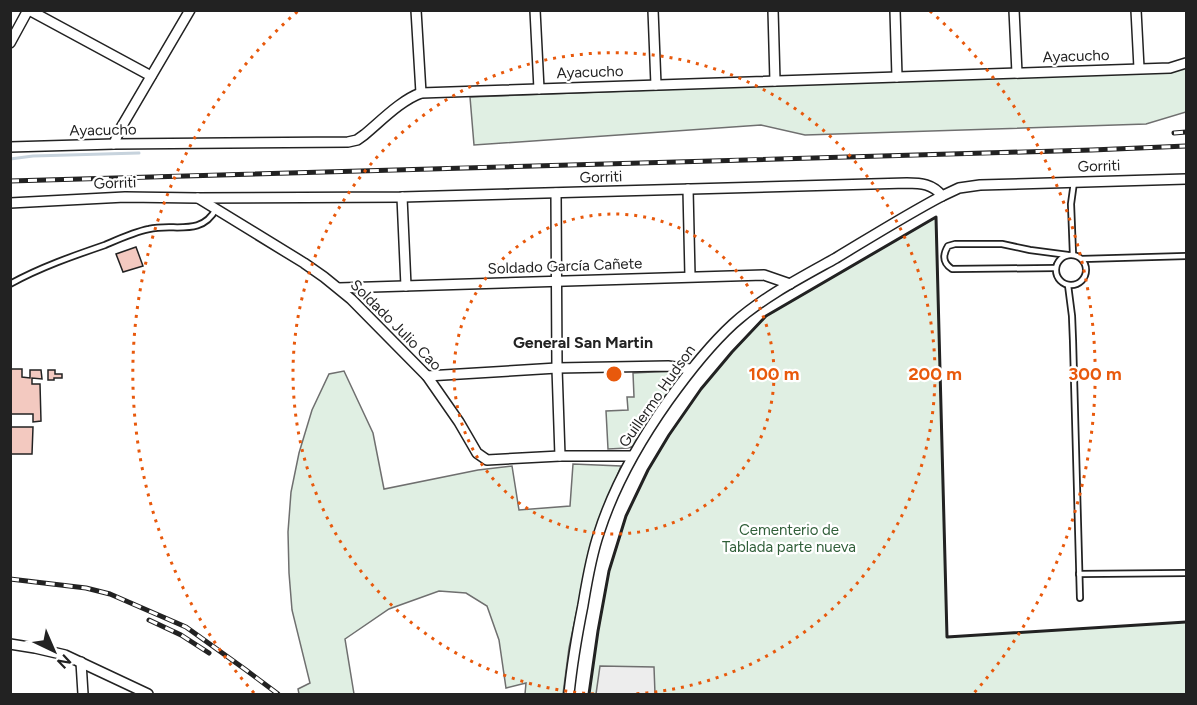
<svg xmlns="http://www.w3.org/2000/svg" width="1197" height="705" viewBox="0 0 1197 705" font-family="Figtree,sans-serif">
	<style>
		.green { fill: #e0efe3; stroke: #6f6f6f; stroke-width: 1.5 }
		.parking { fill: #ededed; stroke: #6f6f6f; stroke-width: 1.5 }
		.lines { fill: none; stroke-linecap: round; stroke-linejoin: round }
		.stream { stroke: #c7d3dd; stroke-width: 3 }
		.building { fill: #f3c9c0; stroke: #222; stroke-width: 1.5 }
		.service-casing { stroke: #222; stroke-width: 8 }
		.minor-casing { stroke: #222; stroke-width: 12 }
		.service { stroke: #fff; stroke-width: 4.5 }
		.minor { stroke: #fff; stroke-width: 9 }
		.rail-casing { stroke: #222; stroke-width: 5 }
		.rail { stroke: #fff; stroke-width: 3; stroke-dasharray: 9; stroke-linecap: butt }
		.wall { stroke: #222; stroke-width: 3 }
		.ring { fill: none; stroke: #e8590c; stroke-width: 3; stroke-dasharray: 3 6 }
		.labels { text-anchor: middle; stroke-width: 4.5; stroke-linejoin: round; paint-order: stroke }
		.street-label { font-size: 15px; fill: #222; stroke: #fff }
		.park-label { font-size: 15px; fill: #2f5e38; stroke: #fff }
		.neighbourhood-label { font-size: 16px; font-weight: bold; fill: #222; stroke: #fff }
		.centre { fill: #e8590c; stroke: #fff; stroke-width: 3 }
		.ring-label { font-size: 18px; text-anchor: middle; font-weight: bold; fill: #e8590c; stroke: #fff; stroke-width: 4.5; stroke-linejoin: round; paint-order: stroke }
	</style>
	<rect width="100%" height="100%" fill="#fff"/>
	<g class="green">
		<polygon points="1186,66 1186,112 1146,124 805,135 761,125 474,145 470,97 1168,70"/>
		<polygon points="936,217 947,637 1186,622 1186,694 589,694 598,631 609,571 626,516 648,470 669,435 701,389 732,352 766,316"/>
		<polygon points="344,371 373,433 384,489 478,470 512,466 519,510 570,506 573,464 621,466 591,544 569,648 563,694 525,694 526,683 506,688 499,640 487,606 466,593 439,591 389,609 345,639 354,694 299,694 298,689 310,683 292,610 289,573 288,532 291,492 299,453 312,410 329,374"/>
		<polygon points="673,371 678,374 678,380 634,446 628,448 608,449 606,411 628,410 627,397 634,397 633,373"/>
	</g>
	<polygon class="parking" points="600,666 654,667 655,694 596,694"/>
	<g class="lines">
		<polyline class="stream" points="10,159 33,156 139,153"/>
	</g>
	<g class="building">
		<polygon points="136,247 143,266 123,272 116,254"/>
		<polygon points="10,369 22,369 22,377 30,378 30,370 41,370 42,379 32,378 32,384 40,384 41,421 33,422 33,414 10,414"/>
		<polygon points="48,370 55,370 55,374 62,374 62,378 54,378 54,380 48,380"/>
		<polygon points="10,427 33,427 32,454 10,454"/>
	</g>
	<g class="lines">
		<defs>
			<g id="service">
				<circle cx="1071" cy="270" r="15"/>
				<polyline points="1073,255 1071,204 1074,182"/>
				<polyline points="1082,259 1186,256"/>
				<path d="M1055 268 952 269C943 263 942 256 948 246L955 244H1002L1030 250 1068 255"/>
				<path d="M10 284C41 267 73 256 105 245 119 239 134 232 149 229 174 223 201 237 216 209"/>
				<polyline points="1068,285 1072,316 1073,341 1080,598"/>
				<polyline points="1079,574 1186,573"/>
			</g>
			<g id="minor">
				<polyline points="29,10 151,76"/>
				<polyline points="416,10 421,93"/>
				<polyline points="535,10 539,89"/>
				<polyline points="653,10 656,85"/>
				<polyline points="773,10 775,81"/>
				<polyline points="895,10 897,77"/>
				<polyline points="1014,10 1017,73"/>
				<polyline points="1136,10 1139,68"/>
				<polyline points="10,43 28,10"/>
				<polyline points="114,144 119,131 190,10"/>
				<path d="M10 147 114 144 348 142 357 140 364 135C381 121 401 100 421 93L1170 68 1186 63"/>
				<polyline points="688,189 690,276"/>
				<polyline points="556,193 557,368 560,456"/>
				<polyline points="402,197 406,286"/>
				<polyline points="198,198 304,263 324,277 351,299 427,376 459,422 477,453 487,460 560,456 632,456"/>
				<path d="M10 203 125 197 198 198 402 197 907 183C921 183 933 184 942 196L959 188 980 185 1186 179"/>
				<polyline points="339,288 764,275 790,284"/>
				<polyline points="427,376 557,368 668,366 690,369"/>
				<polyline points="10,644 35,648 65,655 148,694"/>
				<polyline points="81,662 83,694"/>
				<path d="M569 694C572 664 577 635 583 605 587 581 591 556 599 533 614 486 639 442 668 401 688 373 708 347 733 324 763 297 800 278 836 258 871 237 906 215 942 196"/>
			</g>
		</defs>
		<use href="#service" class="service-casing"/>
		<use href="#minor" class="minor-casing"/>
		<use href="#service" class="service"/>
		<use href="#minor" class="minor"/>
		<defs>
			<g id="rail">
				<polyline points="1174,133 1186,132"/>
				<polyline points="10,181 1092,150 1186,146"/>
				<polyline points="10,579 86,588 110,594 186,627 246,670 278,694"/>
				<polyline points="149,620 181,635 209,653"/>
			</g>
		</defs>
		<use href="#rail" class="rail-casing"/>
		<use href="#rail" class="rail"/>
		<polyline class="wall" points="589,694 598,631 609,571 626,516 648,470 669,435 701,389 732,352 766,316 936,217 947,637 1186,622"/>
	</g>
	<g class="ring">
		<circle cx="614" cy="374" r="160"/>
		<path d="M594 694A321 321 0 1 1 634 694"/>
		<path d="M254 693A481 481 0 0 1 298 11M930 11A481 481 0 0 1 974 693"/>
	</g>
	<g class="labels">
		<g class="street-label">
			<text transform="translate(1076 56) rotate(-2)" y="5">Ayacucho</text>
			<text transform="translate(590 72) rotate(-2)" y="5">Ayacucho</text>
			<text transform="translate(103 130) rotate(-1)" y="5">Ayacucho</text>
			<text transform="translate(1099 166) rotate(-2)" y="5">Gorriti</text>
			<text transform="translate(601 177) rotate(-2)" y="5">Gorriti</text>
			<text transform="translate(115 183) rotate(-2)" y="5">Gorriti</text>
			<text transform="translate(565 266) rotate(-2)" y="5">Soldado García Cañete</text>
			<text transform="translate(396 325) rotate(45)" y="5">Soldado Julio Cao</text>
			<text transform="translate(657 396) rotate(-55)" y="5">Guillermo Hudson</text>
		</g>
		<g class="park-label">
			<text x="789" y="535">Cementerio de<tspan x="789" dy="17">Tablada parte nueva</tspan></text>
		</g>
		<g class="neighbourhood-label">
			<text x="583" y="348">General San Martin</text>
		</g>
	</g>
	<circle cx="614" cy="374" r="9" class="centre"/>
	<g class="ring-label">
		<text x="774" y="380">100 m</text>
		<text x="935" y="380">200 m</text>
		<text x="1095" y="380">300 m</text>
	</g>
	<rect width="1197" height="705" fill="none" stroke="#222222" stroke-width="24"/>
	<g transform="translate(54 651) rotate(136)" stroke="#ffffff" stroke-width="4.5" paint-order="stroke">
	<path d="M0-4.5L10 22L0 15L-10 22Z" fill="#222222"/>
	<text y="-9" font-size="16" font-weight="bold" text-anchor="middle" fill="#222222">N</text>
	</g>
</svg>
